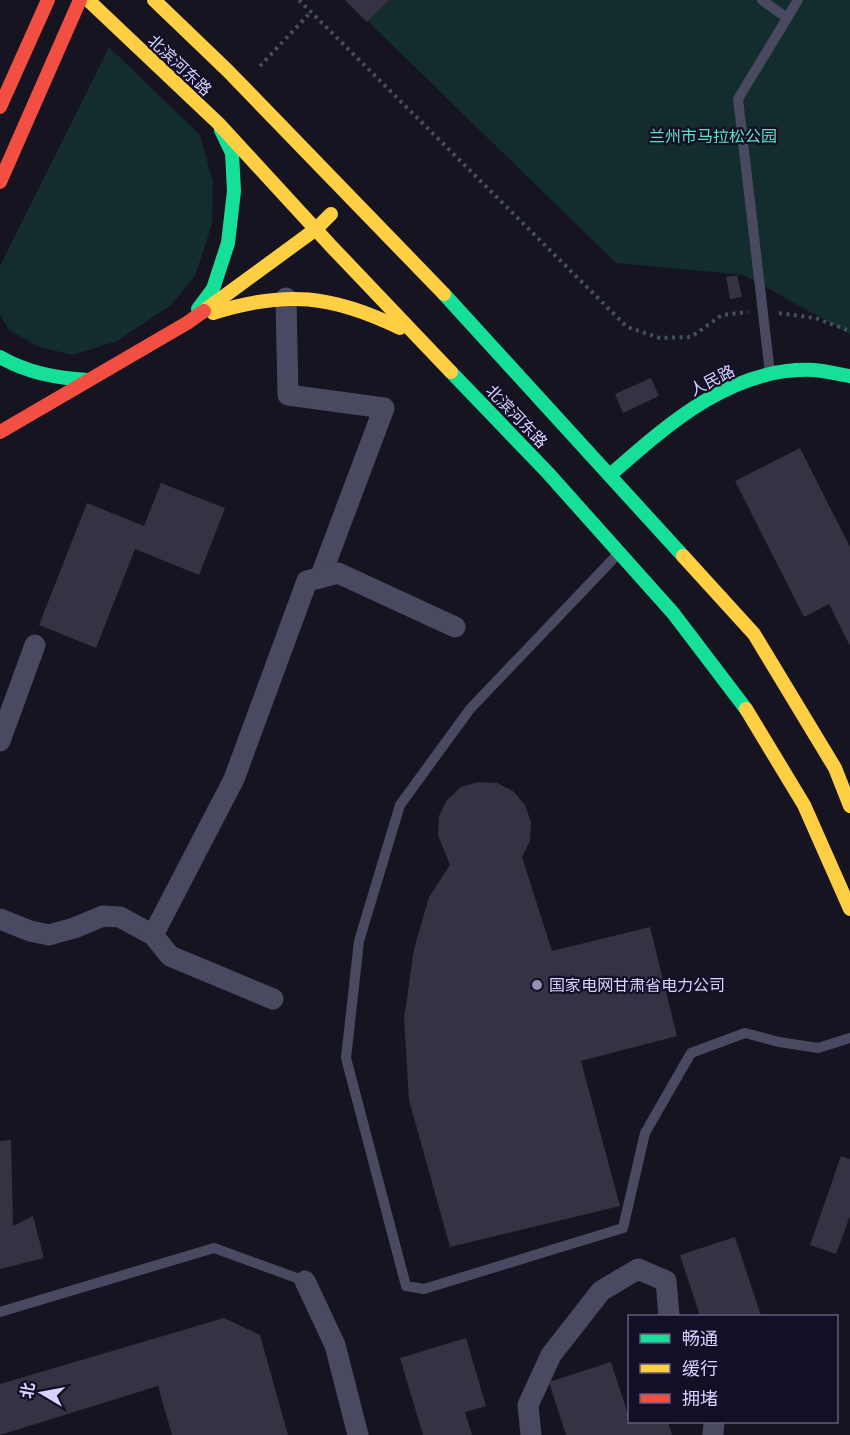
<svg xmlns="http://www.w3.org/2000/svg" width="850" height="1435" viewBox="0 0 850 1435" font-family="'IBM Plex Sans','Noto Sans SC',sans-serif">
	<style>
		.green { fill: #132c2d }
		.building { fill: #343243 }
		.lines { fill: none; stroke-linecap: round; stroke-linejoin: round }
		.path { stroke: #44505f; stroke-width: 4; stroke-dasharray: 3 4.5; stroke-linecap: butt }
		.lane { stroke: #4a4962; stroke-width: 10 }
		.street { stroke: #4a4962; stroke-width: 21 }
		.fast { stroke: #16e098; stroke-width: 14 }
		.slow { stroke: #ffcf43; stroke-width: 14 }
		.jam { stroke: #f24e42; stroke-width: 14 }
		.poi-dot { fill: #9591b1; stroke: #130f26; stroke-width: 2 }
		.labels { text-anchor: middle; stroke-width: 4.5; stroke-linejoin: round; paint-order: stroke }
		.street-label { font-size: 16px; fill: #d9d4ff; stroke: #130f26 }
		.park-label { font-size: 16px; fill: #5fe0c0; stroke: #130f26 }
		.poi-label { font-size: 16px; fill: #d9d4ff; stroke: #130f26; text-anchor: start }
	</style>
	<rect width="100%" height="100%" fill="#161421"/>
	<g class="green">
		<polygon points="346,0 850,0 850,334 744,275 616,263"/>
		<polygon points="109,47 200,135 213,182 212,224 195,276 171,305 117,341 73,355 39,347 9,330 0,315 0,266"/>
	</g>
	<g class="building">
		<polygon points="345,0 389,0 367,22"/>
		<polygon points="737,275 742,297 730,299 726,277"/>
		<polygon points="651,378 659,396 623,413 615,394"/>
		<polygon points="800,448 850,547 850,646 829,604 804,617 735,481"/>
		<polygon points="161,483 225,508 199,575 135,549 96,648 39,625 87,503 144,526"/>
		<polygon points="478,782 497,783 513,791 525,805 531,822 530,841 522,857 552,951 650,927 677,1036 581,1061 620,1206 450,1247 409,1100 404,1019 414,949 429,897 450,865 438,835 439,816 447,800 461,787"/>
		<polygon points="11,1140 13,1226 33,1216 44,1258 0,1269 0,1141"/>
		<polygon points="841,1156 850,1159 850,1216 836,1254 810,1245"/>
		<polygon points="735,1237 761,1316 700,1316 680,1255"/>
		<polygon points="224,1318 260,1335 288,1435 172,1435 158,1386 0,1435 0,1384"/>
		<polygon points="466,1338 486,1406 465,1412 472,1435 423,1435 400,1358"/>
		<polygon points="611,1362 627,1411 630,1410 630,1422 668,1422 672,1435 566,1435 549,1382"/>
	</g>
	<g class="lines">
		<g class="path">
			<polyline points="299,0 627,327 660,338 691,337 722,315 748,312"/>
			<polyline points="260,66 311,12"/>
			<polyline points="779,313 815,318 850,331"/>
		</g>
		<g class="lane">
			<polyline points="762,0 787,18"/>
			<polyline points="770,373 738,99 798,0"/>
			<polyline points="617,555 470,709 400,805 359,941 346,1058 406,1286 424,1289 623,1228 645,1133 691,1053 745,1033 779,1042 818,1048 850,1038"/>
			<polyline points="0,1312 214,1248 305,1281"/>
		</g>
		<g class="street">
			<polyline points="286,298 288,395 384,408 320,578"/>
			<polyline points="0,741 35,645"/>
			<polyline points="0,919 30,931 49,935 74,928 103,916 120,917 153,935 170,956 273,999"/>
			<polyline points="153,935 234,779 307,581 338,573 455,627"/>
			<polyline points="305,1281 335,1345 358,1435"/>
			<polyline points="531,1435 528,1405 551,1355 601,1291 638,1269 666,1281 669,1316"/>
			<polyline points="713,1435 714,1422"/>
		</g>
		<g class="fast">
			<polyline points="444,294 683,556"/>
			<polyline points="198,309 213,289 228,243 234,191 232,153 221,130"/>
			<path d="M0 357C28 373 56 378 88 380"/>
			<polyline points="451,372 548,473 673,613 746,709"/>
			<path d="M610 475C667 425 732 366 814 370 826 371 838 374 850 376"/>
		</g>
		<g class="slow">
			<polyline points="88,0 218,123 331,246 451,372"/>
			<polyline points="154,0 228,71 444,294"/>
			<polyline points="204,311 316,229 331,214"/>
			<path d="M213 313C286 290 332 295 400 328"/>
			<polyline points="683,556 754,634 835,768 850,806"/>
			<polyline points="746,709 804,805 850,909"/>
		</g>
		<g class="jam">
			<polyline points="0,107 48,0"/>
			<polyline points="0,182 80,0"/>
			<polyline points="0,432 187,323 204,311"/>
		</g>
	</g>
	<circle class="poi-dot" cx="537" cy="985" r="6"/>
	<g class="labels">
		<g class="street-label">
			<text transform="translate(180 65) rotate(43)" y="6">北滨河东路</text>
			<text transform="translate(712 380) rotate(-27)" y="6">人民路</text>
			<text transform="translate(517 416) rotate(46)" y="6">北滨河东路</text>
		</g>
		<g class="park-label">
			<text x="713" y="142">兰州市马拉松公园</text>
		</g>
		<g class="poi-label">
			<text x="549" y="991">国家电网甘肃省电力公司</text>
		</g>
	</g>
	<rect x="628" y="1315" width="210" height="108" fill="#130f26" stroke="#625e7d" stroke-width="1.5"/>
	<rect x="640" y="1334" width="30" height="9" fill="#16e098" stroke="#625e7d" stroke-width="1.5"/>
	<text x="682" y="1345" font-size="18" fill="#d9d4ff">畅通</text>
	<rect x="640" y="1364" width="30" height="9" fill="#ffcf43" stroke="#625e7d" stroke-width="1.5"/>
	<text x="682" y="1375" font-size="18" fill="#d9d4ff">缓行</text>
	<rect x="640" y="1394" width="30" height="9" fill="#f24e42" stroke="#625e7d" stroke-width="1.5"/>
	<text x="682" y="1405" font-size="18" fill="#d9d4ff">拥堵</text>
	<g transform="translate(42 1393) rotate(280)" stroke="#130f26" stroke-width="4.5" paint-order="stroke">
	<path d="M0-4.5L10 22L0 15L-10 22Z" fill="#d9d4ff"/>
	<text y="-9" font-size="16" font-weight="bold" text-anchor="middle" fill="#d9d4ff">北</text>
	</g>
</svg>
